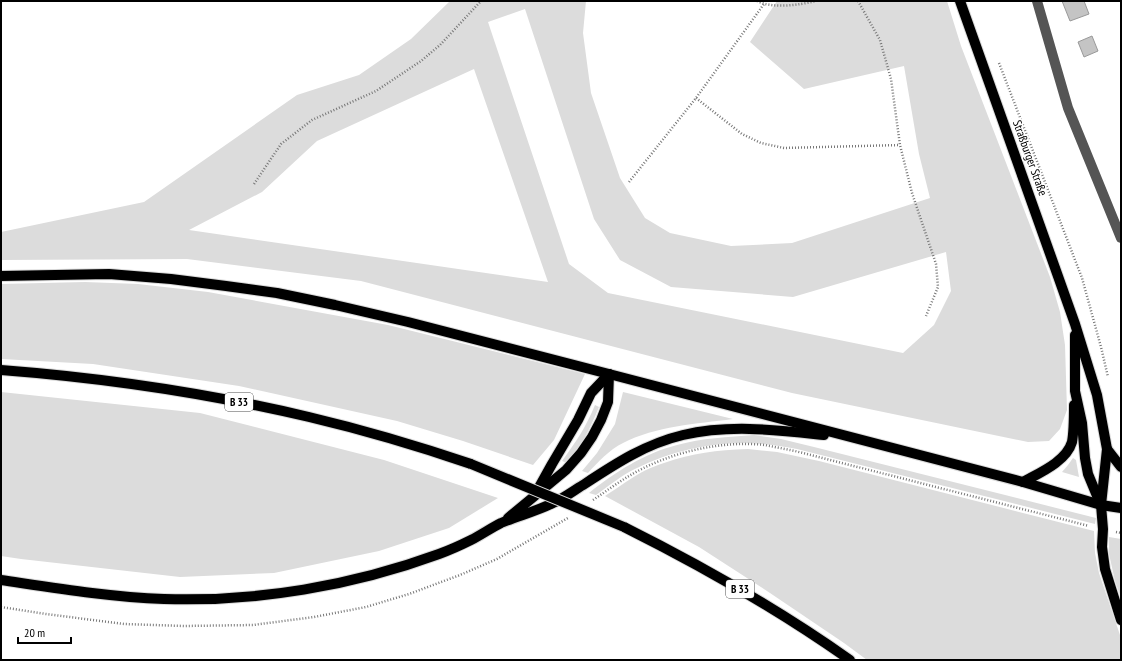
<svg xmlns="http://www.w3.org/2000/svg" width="1122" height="661" viewBox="0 0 1122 661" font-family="'PT Sans Narrow',sans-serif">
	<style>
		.green { fill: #dcdcdc; fill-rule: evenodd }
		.building { fill: #c4c4c4; stroke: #999 }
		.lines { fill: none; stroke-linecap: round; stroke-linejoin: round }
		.major-casing { stroke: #dbdbdb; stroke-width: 12 }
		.path { stroke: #777; stroke-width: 2.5; stroke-dasharray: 1 2; stroke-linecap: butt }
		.minor { stroke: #555; stroke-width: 10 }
		.major { stroke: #000; stroke-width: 10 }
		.major-bridge-casing { stroke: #dbdbdb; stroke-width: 12; stroke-linecap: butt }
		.major-bridge { stroke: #000; stroke-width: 10 }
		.labels { text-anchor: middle; stroke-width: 3; stroke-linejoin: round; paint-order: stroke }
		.shield { fill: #fff; stroke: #4c4c4c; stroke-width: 1 }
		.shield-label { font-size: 11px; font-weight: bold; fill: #000 }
		.street-label { font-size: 12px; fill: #000; stroke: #fff }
	</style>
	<rect width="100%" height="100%" fill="#fff"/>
	<g class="green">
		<path d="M450 1H586L583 33 591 93 620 178 645 218 670 233 731 246 792 243 930 198 919 154 904 66 804 89 750 42 777 1H947L961 46 1050 277 1060 312 1065 345 1067 410 1060 429 1049 441 1028 442 792 393 361 281 187 259 1 260V232L144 202 297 95 359 75 411 39ZM525 9 594 219 620 260 671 287 793 297 946 252 951 291 934 325 903 353 608 293 569 264 488 22ZM474 69 548 282 189 230 262 192 317 141Z"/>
		<polygon points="85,282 138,284 208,292 388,325 585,374 554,440 533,465 463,441 397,421 239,386 93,364 1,359 1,284"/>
		<polygon points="1,392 200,413 384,460 498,498 449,528 379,551 274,573 180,577 21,559 1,556"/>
		<path d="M623 392 733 419C696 424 656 426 623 443 609 450 598 462 588 473L582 471 597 453 615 424Z"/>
		<path d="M595 405 599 407C590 429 582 444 567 463L562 461C576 442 586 427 595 405Z"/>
		<path d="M754 435 781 439 814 447 1096 518 1095 524 797 449C786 447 775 445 764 444 720 440 676 449 637 468 623 474 609 486 596 495L589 493C615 472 645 453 677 445 702 438 728 437 754 435Z"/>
		<path d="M748 449 777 452 819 461 1094 531 1095 553 1099 573 1121 638V660H867L844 643 770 593 699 547 605 496C619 487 632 477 646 470 652 467 658 465 664 463 693 453 716 450 748 449Z"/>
		<polygon points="1073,458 1076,460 1079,477 1062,472 1068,465"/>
		<polygon points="1109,537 1121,539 1121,598 1115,581 1109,554"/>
	</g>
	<g class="building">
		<polygon points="1062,1 1084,1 1089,14 1070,21"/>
		<polygon points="1092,36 1098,51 1084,57 1078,42"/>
	</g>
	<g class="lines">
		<defs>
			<g id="major">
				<polyline points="960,1 1075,324 1097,395 1107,449 1101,505 1103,529 1102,547 1105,569 1121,620"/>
				<polyline points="1,276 109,274 171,279 226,286 277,293 335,305 408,322 609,374 1023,482 1101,505 1121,508"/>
				<polyline points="1075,335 1075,391 1082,423 1085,458 1088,474 1100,503"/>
				<path d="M1 370C105 378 207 393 309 417 364 430 418 446 471 464"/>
				<polyline points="1107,449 1121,467"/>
				<path d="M1023 482C1039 473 1066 462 1072 442 1074 431 1074 416 1074 405"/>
				<polyline points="537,491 552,464 578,420 591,393 609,374"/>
				<polyline points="508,518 566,470 581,453 592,437 601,420 608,402 609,374"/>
				<path d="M624 527C702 566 778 609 850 660"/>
				<path d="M1 580C55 588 109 597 164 599 257 602 352 586 439 554 450 550 461 545 471 540 481 535 491 528 501 523 518 516 537 511 553 503 564 498 573 491 583 485 615 464 645 444 683 435 730 424 777 430 824 435"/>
			</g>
		</defs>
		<use href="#major" class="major-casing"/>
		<g class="path">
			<path d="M757 1C773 9 799 5 816 1"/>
			<polyline points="858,1 880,40 891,79 900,145 912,193 936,264 938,287 926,316"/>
			<polyline points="999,63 1082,278 1101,347 1108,377"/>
			<polyline points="696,98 742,134 761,143 784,148 900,145"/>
			<polyline points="629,182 696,98 764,4"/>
			<polyline points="254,184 281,144 312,120 376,91 421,61 440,45 481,1"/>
			<path d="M593 500C605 492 617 483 629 476 667 453 720 440 765 445 775 447 785 449 795 451L1089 526"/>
			<polyline points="1116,532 1121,533"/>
			<polyline points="1,607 46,614 124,624 184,626 253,625 314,617 366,607 409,594 460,575 497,559 568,518"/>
		</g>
		<polyline class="minor" points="1037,1 1068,108 1121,238"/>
		<use href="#major" class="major"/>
		<defs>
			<polyline id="major-bridge" points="471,464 624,527"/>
		</defs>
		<use href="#major-bridge" class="major-bridge-casing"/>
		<use href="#major-bridge" class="major-bridge"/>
	</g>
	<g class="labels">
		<g class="shield">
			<rect x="225" y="393" width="28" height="18" rx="3"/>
			<rect x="726" y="580" width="28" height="18" rx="3"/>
		</g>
		<g class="shield-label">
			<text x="239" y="406">B 33</text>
			<text x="740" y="593">B 33</text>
		</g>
		<g class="street-label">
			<text transform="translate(1030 158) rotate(70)" y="4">Straßburger Straße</text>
		</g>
	</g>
	<rect width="1122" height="661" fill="none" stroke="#000000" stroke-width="4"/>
	<path d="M18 637v6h53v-6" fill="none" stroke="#000000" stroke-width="2"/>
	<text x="24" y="637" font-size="12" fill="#000000" stroke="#ffffff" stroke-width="3" paint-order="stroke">20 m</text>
</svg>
